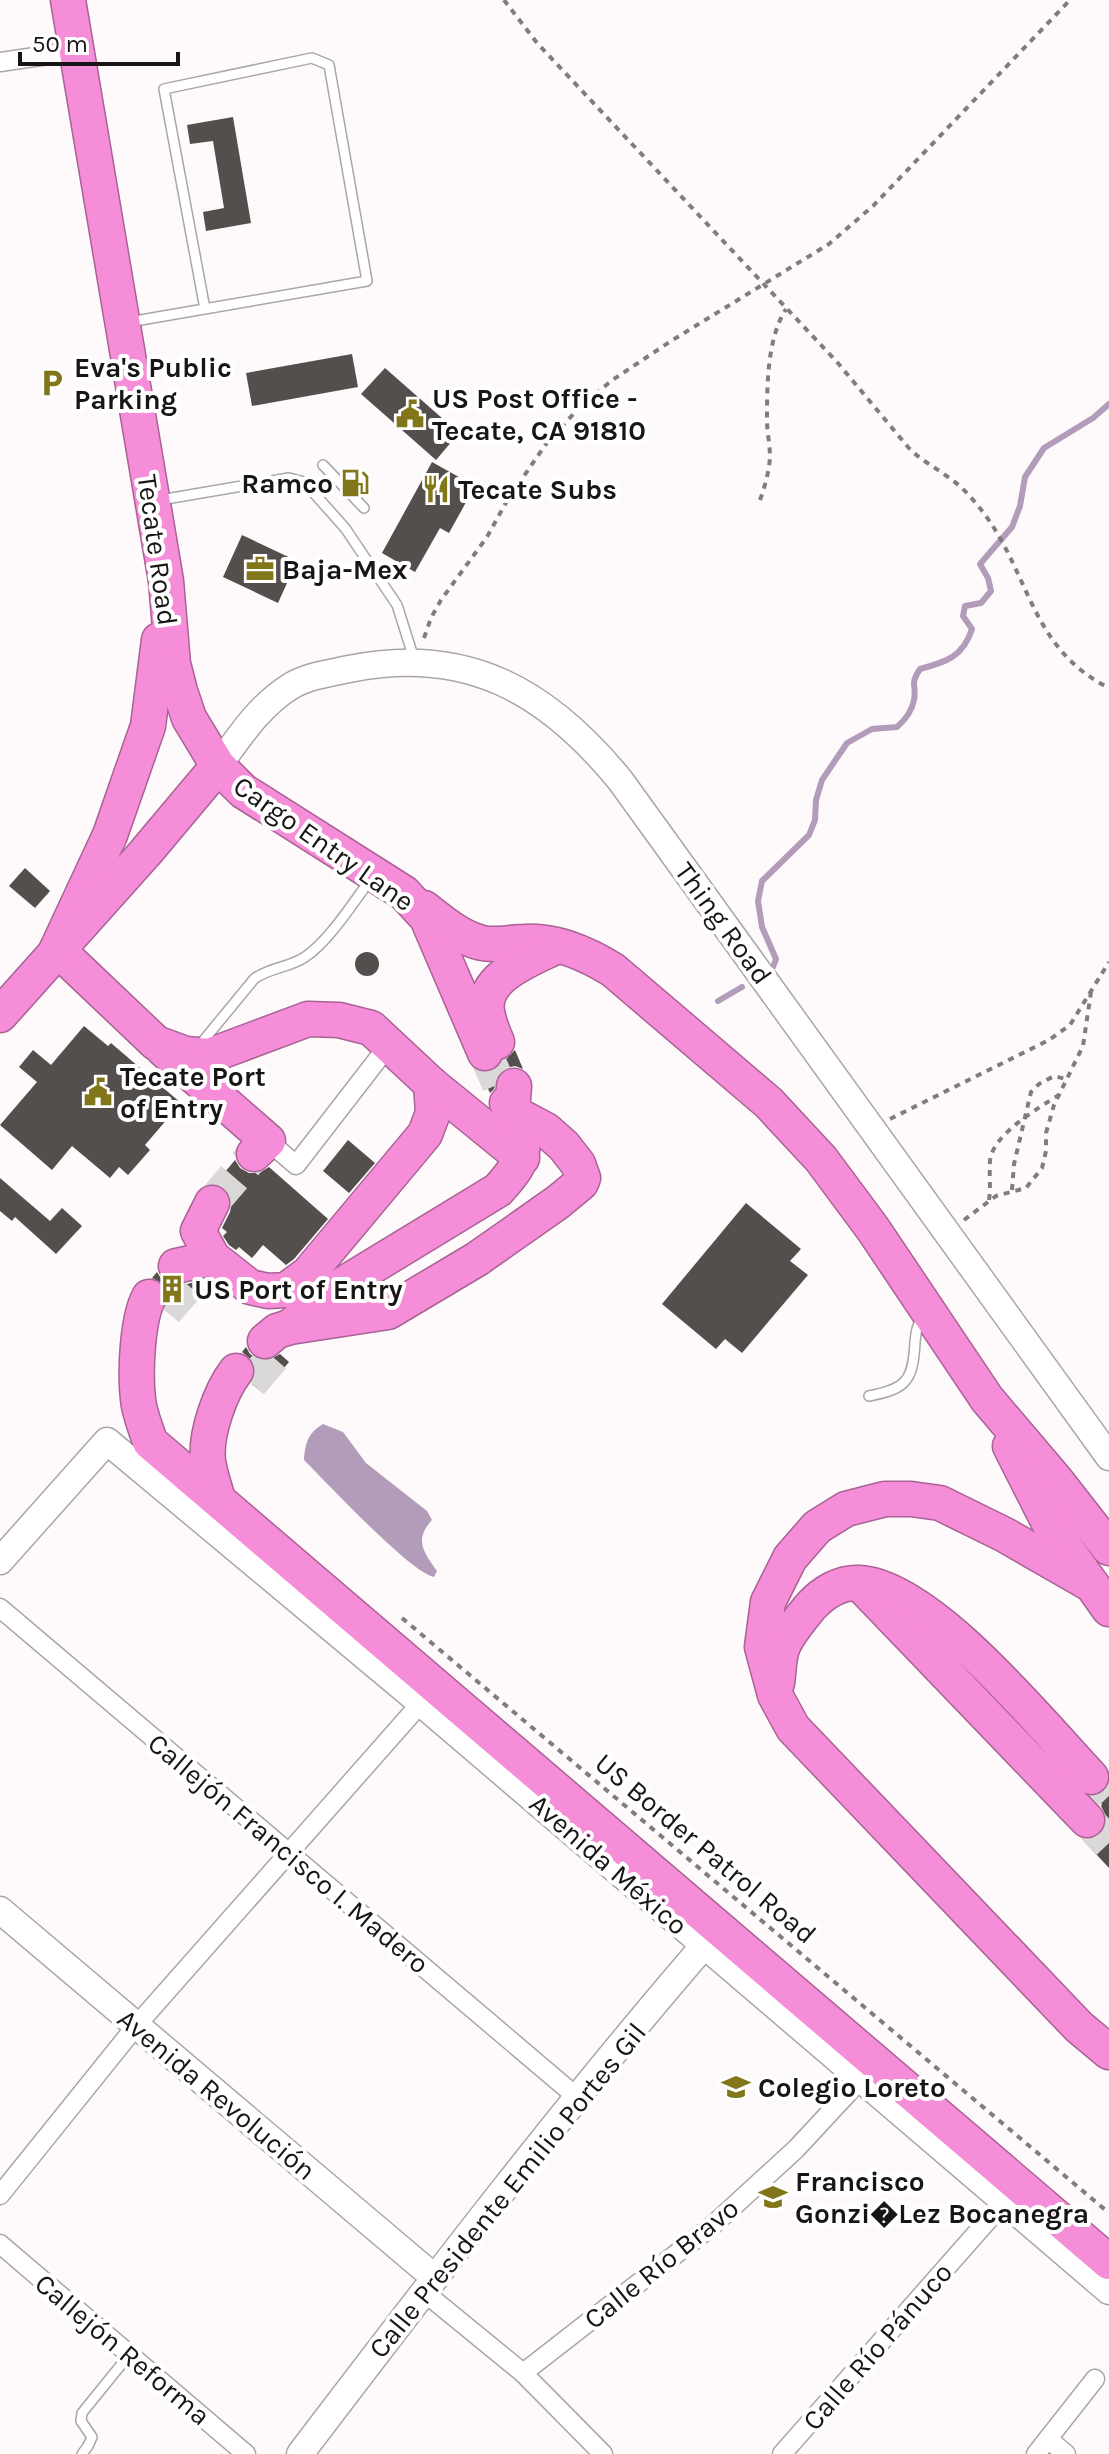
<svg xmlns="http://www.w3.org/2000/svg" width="1109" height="2454" viewBox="0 0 1109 2454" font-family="Karla,sans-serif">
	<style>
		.water { fill: #b39bba }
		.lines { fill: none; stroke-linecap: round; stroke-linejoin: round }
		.stream { stroke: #b39bba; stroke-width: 6 }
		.building { fill: #544e4d }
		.highway-tunnel { stroke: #dbd8d8; stroke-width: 34; stroke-dasharray: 34 17; stroke-linecap: butt }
		.lane-casing { stroke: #aca5a7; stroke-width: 12 }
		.street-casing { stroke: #aca5a7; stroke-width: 21 }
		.secondary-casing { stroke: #aca5a7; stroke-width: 29 }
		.highway-casing { stroke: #a86394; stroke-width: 37 }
		.path { stroke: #807d7e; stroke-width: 4; stroke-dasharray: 6 6; stroke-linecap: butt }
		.lane { stroke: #fff; stroke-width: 9 }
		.street { stroke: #fff; stroke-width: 18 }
		.secondary { stroke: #fff; stroke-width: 26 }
		.highway { stroke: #f68dd8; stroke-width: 34 }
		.labels { text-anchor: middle; stroke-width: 8; stroke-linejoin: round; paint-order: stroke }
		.poi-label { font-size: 28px; font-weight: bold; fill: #171515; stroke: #fff; text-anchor: start }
		.street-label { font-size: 28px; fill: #171515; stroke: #fff }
	</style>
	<rect width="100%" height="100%" fill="#fefafb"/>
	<path class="water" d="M323 1424 343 1432 366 1463 427 1511 432 1520C414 1540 423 1551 437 1571L434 1577C411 1573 325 1481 304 1460 305 1443 308 1433 323 1424Z"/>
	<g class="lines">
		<g class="stream">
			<path d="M773 967 776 959 762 927 758 901 762 881 809 835 815 820 816 800 822 780 847 743 872 729 897 727C905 720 912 711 914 700 917 684 909 686 920 669 946 662 963 657 972 629L963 616 965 606 981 603 991 591 988 578 980 564 1012 527 1020 506 1025 477 1044 448 1093 418 1109 404"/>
			<polyline points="718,1001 742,987"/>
		</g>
	</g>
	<g class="building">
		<polygon points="233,117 251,223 206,231 203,212 224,208 213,141 190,144 187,125"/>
		<polygon points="352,354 358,387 252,406 246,373"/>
		<polygon points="385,368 459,433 436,460 361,394"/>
		<polygon points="432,462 475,486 449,533 440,528 415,572 382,553"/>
		<polygon points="242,535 297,561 278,603 223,577"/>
		<polygon points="25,868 50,891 35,908 9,886"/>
		<circle cx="367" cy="964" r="12"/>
		<polygon points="84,1026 108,1046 111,1043 181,1103 145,1145 150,1150 128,1175 119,1167 110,1178 72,1146 52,1170 0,1125 37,1082 19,1067 33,1050 51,1065"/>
		<polygon points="515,1050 523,1069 515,1066 505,1068 497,1075 494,1089 490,1093 480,1072 494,1071"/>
		<polygon points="348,1140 375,1163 349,1193 323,1171"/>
		<polygon points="235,1160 240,1168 249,1173 259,1173 269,1167 328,1219 294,1259 286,1265 263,1245 252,1258 239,1247 236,1250 229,1245 223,1236 227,1232 222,1228 230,1212 232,1201 228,1191 222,1186 215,1184"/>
		<polygon points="0,1178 50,1221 62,1208 82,1226 56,1254 15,1217 12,1221 0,1211"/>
		<polygon points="746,1203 801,1249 790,1261 808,1275 742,1353 725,1339 716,1349 662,1304"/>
		<polygon points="157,1272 162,1280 169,1285 179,1286 195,1282 202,1288 176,1319 165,1310 169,1294 164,1284 152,1278"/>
		<polygon points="246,1347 250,1354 259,1360 269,1360 280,1354 289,1362 263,1393 252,1384 256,1372 254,1362 242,1352"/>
		<polygon points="1109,1785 1109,1868 1082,1839 1093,1839 1100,1835 1106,1826 1106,1816 1101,1806 1102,1804 1095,1797 1104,1792"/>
	</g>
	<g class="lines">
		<g class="highway-tunnel">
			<polyline points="485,1053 502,1091"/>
			<polyline points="212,1203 254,1154"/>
			<polyline points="166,1311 193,1280"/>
			<polyline points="251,1383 278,1352"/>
			<polyline points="1091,1777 1109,1796"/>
			<polyline points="1087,1820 1109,1843"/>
		</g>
		<defs>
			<g id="lane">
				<polyline points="129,322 367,281 329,65 312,58 164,89 205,309"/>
				<polyline points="323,465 364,508"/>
				<polyline points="160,500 289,478 304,482 345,528 397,605 415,662"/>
				<path d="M199 1046 254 979C270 967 289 968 305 957 328 942 353 903 370 880"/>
				<path d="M869 1396C907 1389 913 1380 915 1342 916 1332 917 1325 922 1318"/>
				<polyline points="82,2454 88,2446 92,2437 81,2421 82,2413 129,2355"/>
			</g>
			<g id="street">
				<polyline points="0,62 75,51"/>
				<polyline points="268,1141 296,1165 388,1046"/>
				<polyline points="0,1608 578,2098"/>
				<polyline points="0,2195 136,2026 421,1703"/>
				<polyline points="0,2244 246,2454"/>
				<polyline points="424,2292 523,2373 603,2454"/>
				<polyline points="523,2373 712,2226 796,2149 861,2079"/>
				<polyline points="1048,2439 1066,2454"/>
				<polyline points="782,2454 1004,2202"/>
				<polyline points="1036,2454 1095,2379"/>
			</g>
			<g id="secondary">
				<path d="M218 766C240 736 259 706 291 686 308 676 330 673 349 669 467 645 547 691 620 780L1109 1457"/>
				<polyline points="0,1561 107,1441 421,1703 1109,2291"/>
				<polyline points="0,1910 435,2278"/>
				<path d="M300 2454C434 2278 569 2101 714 1934"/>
			</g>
			<g id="highway">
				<polyline points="68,0 166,581 173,664 180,691 189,718 218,766 243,791 404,893 427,918 485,1053"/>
				<path d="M424 908C441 921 460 938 482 943 496 946 511 942 525 942 556 940 587 954 613 970L769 1103 821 1159 873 1229 987 1399 1055 1479 1109 1548"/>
				<polyline points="57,949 156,1043 186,1054 209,1056 308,1019 339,1020 371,1028 431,1084 433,1113 425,1134 308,1274 286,1290 268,1291 250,1287 213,1258 198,1231 212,1203"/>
				<polyline points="57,949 110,835 148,726 159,640"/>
				<polyline points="0,1015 145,853 218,766"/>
				<path d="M497 1042C493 1033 489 1022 487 1012 481 976 532 959 557 946"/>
				<polyline points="163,1049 268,1141 254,1154"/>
				<polyline points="431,1084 522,1158"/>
				<polyline points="176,1266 213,1258"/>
				<path d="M149 1297C137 1319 135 1373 138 1399 139 1413 146 1428 150 1442L1109 2262"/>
				<path d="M291 1326 332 1291 498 1190C530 1155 528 1145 507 1103"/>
				<polyline points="265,1341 277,1331 290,1327 388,1312 477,1259 558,1202 581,1183 583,1178 578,1164 564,1146 546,1130 512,1112 514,1086"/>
				<polyline points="1010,1446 1051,1527 1109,1609"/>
				<path d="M218 1499C214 1486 210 1474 208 1461 205 1434 220 1392 236 1371"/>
				<polyline points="1092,1585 1005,1535 940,1503 911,1499 885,1499 846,1509 817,1527 790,1558 768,1602 762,1647 775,1695 793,1728 1079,2027 1109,2052"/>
				<polyline points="862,1586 1087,1820"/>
				<path d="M777 1683C779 1672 778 1657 783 1646 789 1632 801 1618 811 1606 823 1593 840 1582 859 1583 929 1586 1042 1725 1091 1777"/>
			</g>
		</defs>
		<use href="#lane" class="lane-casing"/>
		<use href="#street" class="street-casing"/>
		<use href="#secondary" class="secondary-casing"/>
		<use href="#highway" class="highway-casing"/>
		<g class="path">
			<path d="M504 0 537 43 837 362 908 447C921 461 937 468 952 480 965 489 976 503 986 516 1031 579 1032 649 1109 688"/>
			<path d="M760 500C765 486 769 472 770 457 770 445 767 432 767 420 767 385 767 339 786 309"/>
			<polyline points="424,638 431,618 441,600 487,537 508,499 546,444 578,409 611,381 671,341 829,244 873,206 1070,0"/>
			<polyline points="890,1119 1049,1040 1070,1025 1109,962"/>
			<polyline points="1012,1190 1014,1164 1031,1092 1039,1084 1054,1076 1066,1079"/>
			<path d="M989 1200C991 1187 989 1174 990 1161 992 1135 1038 1108 1059 1095"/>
			<polyline points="964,1220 996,1196 1026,1188 1042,1168 1046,1151 1046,1133 1054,1105 1083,1046 1091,992"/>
			<polyline points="402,1618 1109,2213"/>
		</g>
		<use href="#lane" class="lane"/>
		<use href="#street" class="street"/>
		<use href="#secondary" class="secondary"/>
		<use href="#highway" class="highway"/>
	</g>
	<defs>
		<symbol id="parking-bare" viewBox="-9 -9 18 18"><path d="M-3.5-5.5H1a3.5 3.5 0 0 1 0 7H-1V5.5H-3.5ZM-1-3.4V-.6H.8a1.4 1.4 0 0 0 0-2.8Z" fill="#82761a" stroke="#fff" stroke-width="2.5" paint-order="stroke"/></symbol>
		<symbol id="civic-bare" viewBox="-9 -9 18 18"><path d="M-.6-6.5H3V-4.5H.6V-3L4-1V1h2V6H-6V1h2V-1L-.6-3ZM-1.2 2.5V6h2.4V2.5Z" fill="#82761a" stroke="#fff" stroke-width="2.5" paint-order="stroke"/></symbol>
		<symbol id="fuel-bare" viewBox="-9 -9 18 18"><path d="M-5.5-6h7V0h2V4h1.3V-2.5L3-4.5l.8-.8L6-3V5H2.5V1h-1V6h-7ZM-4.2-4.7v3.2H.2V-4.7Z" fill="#82761a" stroke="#fff" stroke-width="2.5" paint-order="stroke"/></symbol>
		<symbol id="restaurant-bare" viewBox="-9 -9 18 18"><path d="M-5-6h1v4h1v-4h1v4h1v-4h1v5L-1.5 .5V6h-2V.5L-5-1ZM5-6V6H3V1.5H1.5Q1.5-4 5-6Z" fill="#82761a" stroke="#fff" stroke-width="2.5" paint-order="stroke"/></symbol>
		<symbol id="office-bare" viewBox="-9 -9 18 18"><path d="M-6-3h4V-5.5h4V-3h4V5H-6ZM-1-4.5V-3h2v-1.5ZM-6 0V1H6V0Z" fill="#82761a" stroke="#fff" stroke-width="2.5" paint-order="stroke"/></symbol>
		<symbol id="building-bare" viewBox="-9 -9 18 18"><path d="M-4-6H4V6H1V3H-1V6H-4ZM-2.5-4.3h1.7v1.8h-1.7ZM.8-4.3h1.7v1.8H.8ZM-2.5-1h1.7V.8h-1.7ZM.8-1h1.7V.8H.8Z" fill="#82761a" stroke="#fff" stroke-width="2.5" paint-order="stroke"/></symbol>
		<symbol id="school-bare" viewBox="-9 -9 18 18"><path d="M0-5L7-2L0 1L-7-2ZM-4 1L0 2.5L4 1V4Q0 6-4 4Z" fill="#82761a" stroke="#fff" stroke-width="2.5" paint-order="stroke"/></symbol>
	</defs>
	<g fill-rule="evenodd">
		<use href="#parking-bare" x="32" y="363" width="40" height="40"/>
		<use href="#civic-bare" x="390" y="394" width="40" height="40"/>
		<use href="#fuel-bare" x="335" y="463" width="40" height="40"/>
		<use href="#restaurant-bare" x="416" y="469" width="40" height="40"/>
		<use href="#office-bare" x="240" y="549" width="40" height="40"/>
		<use href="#civic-bare" x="78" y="1072" width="40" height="40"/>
		<use href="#building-bare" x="152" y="1269" width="40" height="40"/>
		<use href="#school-bare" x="716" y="2067" width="40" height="40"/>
		<use href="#school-bare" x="753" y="2177" width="40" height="40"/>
	</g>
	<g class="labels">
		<g class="poi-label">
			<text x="74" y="377">Eva's Public<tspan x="74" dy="32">Parking</tspan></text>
			<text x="432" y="408">US Post Office -<tspan x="432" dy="32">Tecate, CA 91810</tspan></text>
			<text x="333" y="493" text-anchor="end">Ramco</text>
			<text x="458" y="499">Tecate Subs</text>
			<text x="282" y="579">Baja-Mex</text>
			<text x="120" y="1086">Tecate Port<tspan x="120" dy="32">of Entry</tspan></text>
			<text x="194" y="1299">US Port of Entry</text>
			<text x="758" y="2097">Colegio Loreto</text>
			<text x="795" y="2191">Francisco<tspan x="795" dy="32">Gonzi�Lez Bocanegra</tspan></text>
		</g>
		<g class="street-label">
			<text transform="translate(158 550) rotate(82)" y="10">Tecate Road</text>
			<text transform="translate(324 843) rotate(35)" y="10">Cargo Entry Lane</text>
			<text transform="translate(724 923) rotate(54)" y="10">Thing Road</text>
			<text transform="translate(706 1848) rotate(40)" y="10">US Border Patrol Road</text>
			<text transform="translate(289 1853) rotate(40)" y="10">Callejón Francisco I. Madero</text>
			<text transform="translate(609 1864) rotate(41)" y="10">Avenida México</text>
			<text transform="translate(217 2094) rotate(40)" y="10">Avenida Revolución</text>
			<text transform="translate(507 2190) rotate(-51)" y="10">Calle Presidente Emilio Portes Gil</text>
			<text transform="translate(661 2263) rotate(-39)" y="10">Calle Río Bravo</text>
			<text transform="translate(877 2346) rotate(-49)" y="10">Calle Río Pánuco</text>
			<text transform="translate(123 2349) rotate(40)" y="10">Callejón Reforma</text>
		</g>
	</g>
	<path d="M20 52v12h158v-12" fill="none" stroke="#171515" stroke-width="4"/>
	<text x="32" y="52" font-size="24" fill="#171515" stroke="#ffffff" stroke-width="6" paint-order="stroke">50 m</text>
</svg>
